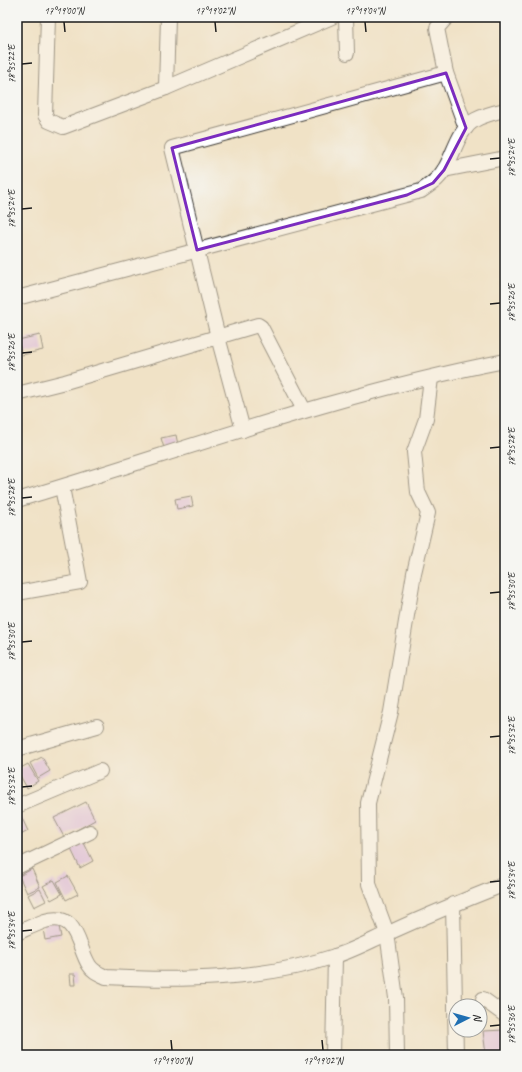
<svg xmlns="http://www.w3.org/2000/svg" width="522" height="1072" viewBox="0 0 522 1072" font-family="Caveat,sans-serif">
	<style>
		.building { fill: #d3a8ed }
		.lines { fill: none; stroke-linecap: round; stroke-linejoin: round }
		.street-casing { stroke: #3c3a36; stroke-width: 16 }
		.street { stroke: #fff; stroke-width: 14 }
		.marked { fill: none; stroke: #7b2cbf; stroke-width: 3; stroke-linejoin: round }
		.ticks { fill: none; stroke: #1c1c1c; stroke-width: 1.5 }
		.neatline { fill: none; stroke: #1c1c1c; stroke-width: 1.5 }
		.ticks-label { font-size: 10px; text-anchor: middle; fill: #1c1c1c }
	</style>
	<rect width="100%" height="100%" fill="#f6f6f2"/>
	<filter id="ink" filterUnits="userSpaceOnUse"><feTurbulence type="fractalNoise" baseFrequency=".025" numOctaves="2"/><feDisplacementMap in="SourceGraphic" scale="8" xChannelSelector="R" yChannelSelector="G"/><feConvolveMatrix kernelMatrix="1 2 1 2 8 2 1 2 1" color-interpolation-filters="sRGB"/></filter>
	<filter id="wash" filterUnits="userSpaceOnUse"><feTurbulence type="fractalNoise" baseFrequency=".012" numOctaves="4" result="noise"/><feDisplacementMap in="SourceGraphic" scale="16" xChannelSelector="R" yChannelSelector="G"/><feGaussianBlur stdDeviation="0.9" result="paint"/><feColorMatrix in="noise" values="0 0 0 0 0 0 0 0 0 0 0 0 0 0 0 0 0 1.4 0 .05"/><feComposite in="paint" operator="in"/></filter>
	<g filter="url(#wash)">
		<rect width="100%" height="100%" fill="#f0e2c6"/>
		<g id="blocks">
			<g class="building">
				<polygon points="40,335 43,350 22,355 18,340"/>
				<polygon points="176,435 178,445 164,448 161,438"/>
				<polygon points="191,496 193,506 177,509 175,499"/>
				<polygon points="42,757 50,771 38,778 30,763"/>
				<polygon points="28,764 38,781 27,788 17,770"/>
				<polygon points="86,802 95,820 64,837 54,818"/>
				<polygon points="20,814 28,831 17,837 17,815"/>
				<polygon points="17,840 23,854 17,857"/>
				<polygon points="84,843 93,861 80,868 71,849"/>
				<polygon points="32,869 40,887 27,893 19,876"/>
				<polygon points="68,876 78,894 66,900 57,882"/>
				<polygon points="54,880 62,894 51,900 43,886"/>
				<polygon points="40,889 46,901 34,907 28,895"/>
				<polygon points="58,921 61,937 45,940 42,923"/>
				<polygon points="70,974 75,974 76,985 71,985"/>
				<polygon points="505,1030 505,1055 486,1055 483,1031"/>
			</g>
		</g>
	</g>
	<g filter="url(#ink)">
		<use href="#blocks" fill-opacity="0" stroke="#3c3a36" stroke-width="1"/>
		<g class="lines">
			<defs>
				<g id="street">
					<polyline points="48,17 45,115 49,121 63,127 166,88 332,17"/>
					<polyline points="346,17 347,53"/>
					<polyline points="447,17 437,28 446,73 466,128"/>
					<polyline points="166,88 168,17"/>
					<polyline points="444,170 505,158"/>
					<path d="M17 298 421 191C430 185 439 179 444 170 454 155 458 129 475 120 484 115 496 112 505 110"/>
					<polyline points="17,394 65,382 258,325 261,327 304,410"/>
					<polyline points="243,430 218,337 172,148 446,73"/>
					<path d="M17 500C179 452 339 393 505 361"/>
					<polyline points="17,593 80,582 62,487"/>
					<polyline points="17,749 97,726"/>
					<polyline points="17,806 100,771"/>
					<polyline points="17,867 90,832"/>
					<polyline points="453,904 456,1055"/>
					<path d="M17 933C26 929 36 924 45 921 78 911 77 946 89 965 93 972 100 974 106 977 180 981 264 980 335 956 355 950 374 939 393 931 430 914 467 899 505 884"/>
					<polyline points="483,999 505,1015"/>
					<polyline points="333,1055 335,956"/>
					<polyline points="397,1055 396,998 387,933 369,884 368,803 391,712 414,573 428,513 418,492 414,452 426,419 431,378"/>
				</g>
			</defs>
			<use href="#street" class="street-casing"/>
			<use href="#street" class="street"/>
		</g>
	</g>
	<path d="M0 0H522V1072H0ZM446 73 466 128 444 170 433 183 407 195 197 250 172 148Z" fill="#f0e2c6" fill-opacity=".55" fill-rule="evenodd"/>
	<path class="marked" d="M446 73 466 128 444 170 433 183 407 195 197 250 172 148Z"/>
	<path class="ticks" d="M64 22 65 32M215 22 216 32M365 22 366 32M22 64 32 63M490 159 500 158M22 209 32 208M490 304 500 303M22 353 32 352M490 448 500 447M22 498 32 497M490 593 500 592M22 642 32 641M490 737 500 736M22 787 32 786M490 882 500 881M22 931 32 930M490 1026 500 1025M171 1040 172 1050M322 1040 323 1050"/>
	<rect width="522" height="1072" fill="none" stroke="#f6f6f2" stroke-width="44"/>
	<g transform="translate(468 1018) rotate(84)"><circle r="19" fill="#f6f6f2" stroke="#9f9f9c"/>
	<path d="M0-3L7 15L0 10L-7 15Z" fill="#1f6fb2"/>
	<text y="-6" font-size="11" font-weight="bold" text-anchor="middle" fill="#1c1c1c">N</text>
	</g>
	<rect x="22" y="22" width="478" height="1028" class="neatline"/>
	<g class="ticks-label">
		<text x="64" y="14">17°19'00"N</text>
		<text x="215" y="14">17°19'02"N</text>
		<text x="365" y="14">17°19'04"N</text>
		<text transform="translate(11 64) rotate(-90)" y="4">78°35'22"E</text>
		<text transform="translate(511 158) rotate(-90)" y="4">78°35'24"E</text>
		<text transform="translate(11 209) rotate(-90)" y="4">78°35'24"E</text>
		<text transform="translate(511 303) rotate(-90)" y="4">78°35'26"E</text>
		<text transform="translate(11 353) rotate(-90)" y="4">78°35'26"E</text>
		<text transform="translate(511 447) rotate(-90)" y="4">78°35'28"E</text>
		<text transform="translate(11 498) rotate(-90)" y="4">78°35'28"E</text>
		<text transform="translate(511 592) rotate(-90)" y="4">78°35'30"E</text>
		<text transform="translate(11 642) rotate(-90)" y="4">78°35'30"E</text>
		<text transform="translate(511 736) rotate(-90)" y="4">78°35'32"E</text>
		<text transform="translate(11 787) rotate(-90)" y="4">78°35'32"E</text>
		<text transform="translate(511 881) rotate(-90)" y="4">78°35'34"E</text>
		<text transform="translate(11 931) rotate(-90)" y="4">78°35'34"E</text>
		<text transform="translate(511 1025) rotate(-90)" y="4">78°35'36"E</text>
		<text x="172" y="1064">17°19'00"N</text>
		<text x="323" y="1064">17°19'02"N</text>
	</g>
</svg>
